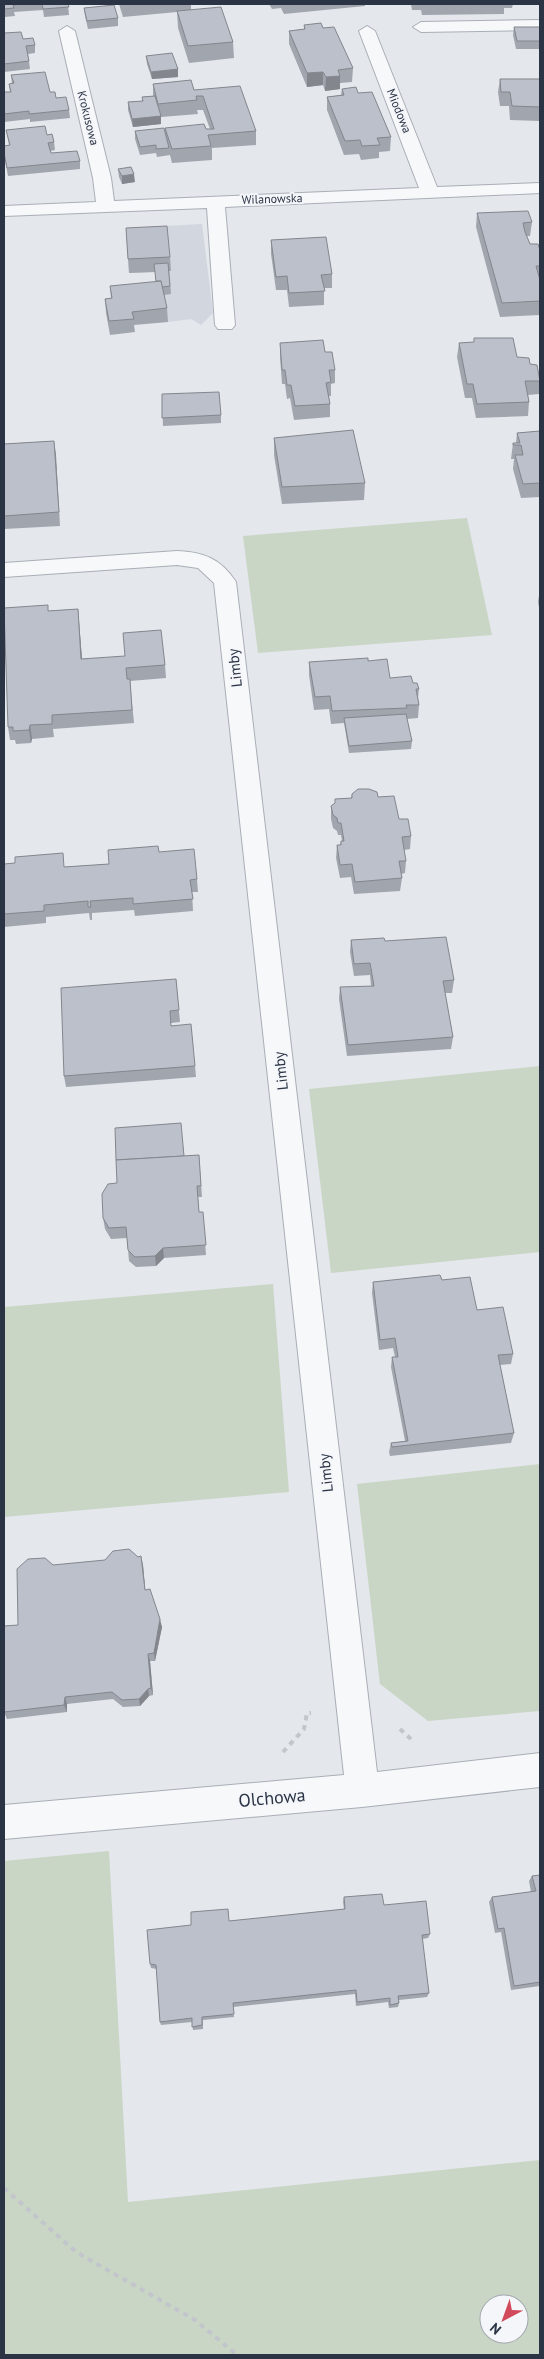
<svg xmlns="http://www.w3.org/2000/svg" width="544" height="2359" viewBox="0 0 544 2359" font-family="'PT Sans',sans-serif">
	<style>
		.built { fill: #d2d6de }
		.green { fill: #c9d6c5; fill-rule: evenodd }
		.lines { fill: none; stroke-linecap: round; stroke-linejoin: round }
		.minor-casing { stroke: #a9aeb7; stroke-width: 2 }
		.path { stroke: #c2c5cb; stroke-width: 4; stroke-dasharray: 5 5; stroke-linecap: butt }
		.minor { fill: #f7f8fa; fill-rule: evenodd }
		.wall { fill: #a1a5ae }
		.shaded-wall { fill: #83868d }
		.building { fill: #bbc0ca; stroke: #83868d }
		.labels { text-anchor: middle; stroke-width: 4; stroke-linejoin: round; paint-order: stroke }
		.far-street-label { font-size: 12px; fill: #2b3445; stroke: #f4f6f9 }
		.street-label { font-size: 15px; fill: #2b3445; stroke: #f4f6f9 }
		.near-street-label { font-size: 18px; fill: #2b3445; stroke: #f4f6f9 }
	</style>
	<rect width="100%" height="100%" fill="#e4e7ec"/>
	<polygon class="built" points="202,224 213,313 201,325 191,319 168,322 162,295 157,295 155,272 129,273 126,228"/>
	<g class="green">
		<polygon points="467,518 492,635 258,653 243,536"/>
		<polygon points="540,1066 540,1252 331,1273 309,1089"/>
		<polygon points="273,1284 289,1492 4,1517 4,1307"/>
		<polygon points="540,1464 540,1711 428,1721 380,1684 357,1484"/>
		<path d="M109 1851 128 2202 540 2160V2355H4V1861ZM489 2304H519V2334H489Z"/>
	</g>
	<g class="lines">
		<defs>
			<g id="minor">
				<polygon points="540,20 540,30 421,32 413,27 421,22"/>
				<polygon points="67,26 75,31 111,178 114,201 419,188 359,31 367,26 375,31 437,187 540,183 540,193 225,207 235,325 232,329 218,329 215,325 207,208 4,216 4,206 96,202 93,178 59,31"/>
				<path d="M177 551C204 552 221 559 236 582L377 1772 540 1753V1787L362 1807 4 1839V1805L344 1775 214 583 198 568 177 565 4 577V563Z"/>
			</g>
		</defs>
		<use href="#minor" class="minor-casing"/>
		<g class="path">
			<polyline points="400,1729 412,1740"/>
			<polyline points="283,1752 304,1729 307,1713 311,1713"/>
			<polyline points="4,2188 76,2252 195,2320 237,2355"/>
		</g>
		<use href="#minor" class="minor"/>
	</g>
	<g class="wall">
		<polygon points="4,4 68,4 69,15 44,17 43,10 14,12 15,16 4,17"/>
		<polygon points="119,4 191,4 191,10 233,42 234,58 189,63 178,28 177,12 123,17"/>
		<polygon points="269,4 365,4 365,6 284,14 281,8 272,9"/>
		<polygon points="411,4 513,4 512,8 504,8 504,14 422,15 421,10 412,10"/>
		<polygon points="84,8 118,18 118,26 88,29 85,16"/>
		<polygon points="304,25 323,28 353,68 352,82 340,83 340,89 325,91 323,85 307,87 289,44 289,31 304,29"/>
		<polygon points="514,27 540,27 540,49 516,49 513,35"/>
		<polygon points="4,33 23,39 35,45 35,53 28,54 30,69 4,72"/>
		<polygon points="146,56 178,69 178,77 152,79 147,64"/>
		<polygon points="11,75 50,92 69,110 70,118 30,122 30,119 4,122 4,92 10,92 9,84 12,84"/>
		<polygon points="500,79 540,79 540,121 510,120 509,106 500,106 498,92"/>
		<polygon points="153,84 194,90 256,131 256,145 212,148 212,160 172,163 170,155 157,157 156,153 140,155 135,139 135,131 165,132 165,128 210,129 203,110 197,110 198,114 161,117 161,124 133,127 128,110 128,102 142,101 142,97 153,96"/>
		<polygon points="342,89 358,93 391,137 390,151 379,152 379,158 361,160 359,154 344,155 327,110 327,97 341,95"/>
		<polygon points="6,130 47,135 54,142 55,150 50,151 51,153 80,161 80,169 8,176 4,155 4,146 9,145"/>
		<polygon points="118,169 135,182 122,184 119,177"/>
		<polygon points="477,213 532,222 530,236 527,236 530,244 540,250 540,315 500,317 476,227"/>
		<polygon points="126,228 170,257 171,271 169,271 171,294 164,295 167,308 168,322 134,325 135,332 110,335 106,313 105,299 111,298 110,286 156,282 155,272 129,273"/>
		<polygon points="271,240 332,274 332,288 324,288 324,305 289,307 287,290 276,290 271,254"/>
		<polygon points="474,338 530,364 540,381 540,383 539,394 528,395 529,402 528,416 476,418 472,398 465,398 457,357 459,343 474,342"/>
		<polygon points="280,343 325,352 335,370 335,383 331,384 331,396 329,396 330,404 330,417 294,420 290,398 287,399 285,384 282,384 280,357"/>
		<polygon points="162,394 221,415 221,423 163,426"/>
		<polygon points="540,431 540,497 521,498 513,469 514,459 511,459 513,443 516,443 517,433"/>
		<polygon points="274,438 365,483 364,500 282,504 274,455"/>
		<polygon points="54,441 60,526 4,529 4,444"/>
		<polygon points="540,589 540,613 538,602"/>
		<polygon points="78,609 82,659 165,665 166,678 130,681 134,723 53,729 54,737 32,739 31,743 16,744 15,740 10,740 8,727 49,611"/>
		<polygon points="368,661 390,678 413,683 419,689 418,698 419,705 418,718 407,719 412,741 411,749 349,753 344,723 331,724 329,709 314,710 309,675 309,662"/>
		<polygon points="352,794 378,797 399,819 411,836 410,849 404,850 406,861 405,873 401,874 402,878 400,891 354,894 351,877 340,878 336,858 337,845 340,845 341,841 342,841 341,835 338,835 337,831 333,828 331,819 331,806 335,804 335,799 351,798"/>
		<polygon points="159,852 197,879 198,892 192,892 193,911 135,916 134,910 92,913 92,920 90,920 89,913 46,917 46,923 4,927 4,864 65,867 109,864"/>
		<polygon points="351,940 385,941 454,980 452,993 445,993 453,1037 451,1049 347,1056 339,999 340,987 371,986 370,975 354,976 350,952"/>
		<polygon points="176,979 180,1022 171,1023 171,1026 195,1066 196,1077 66,1087 64,1076"/>
		<polygon points="199,1155 202,1197 198,1197 199,1212 203,1212 206,1255 164,1258 156,1266 136,1267 129,1261 127,1238 111,1239 105,1229 103,1218 117,1183 184,1156"/>
		<polygon points="442,1280 477,1310 513,1354 511,1364 500,1365 514,1433 511,1443 390,1456 389,1452 391,1443 405,1441 391,1367 392,1357 395,1357 393,1348 379,1350 372,1293 373,1282"/>
		<polygon points="53,1565 143,1565 145,1590 162,1627 155,1661 150,1661 153,1695 149,1696 140,1706 123,1707 113,1699 67,1704 67,1712 7,1719 4,1712 18,1625"/>
		<polygon points="540,1875 540,1986 511,1990 501,1932 495,1933 489,1902 492,1897 531,1892 529,1881 532,1876"/>
		<polygon points="344,1897 384,1905 430,1934 428,1938 422,1939 429,1993 427,1997 399,2000 399,2003 398,2007 389,2008 388,2002 356,2006 355,1994 233,2007 234,2017 203,2020 203,2029 193,2030 192,2022 161,2025 160,2022 157,1969 151,1968 150,1964 229,1921 344,1909 343,1902"/>
	</g>
	<g class="shaded-wall">
		<polygon points="178,69 178,77 152,79 151,72"/>
		<polygon points="323,72 323,85 307,87 307,73"/>
		<polygon points="340,76 340,89 325,91 326,77"/>
		<polygon points="161,116 161,124 133,127 132,119"/>
		<polygon points="134,174 135,182 122,184 122,176"/>
		<polygon points="54,441 56,455 60,526 59,512"/>
		<polygon points="78,609 79,622 83,672 81,659"/>
		<polygon points="30,725 32,739 31,743 29,730"/>
		<polygon points="163,1248 164,1258 156,1266 155,1256"/>
		<polygon points="141,1556 143,1565 146,1598 145,1590"/>
		<polygon points="160,1619 162,1627 155,1661 154,1653"/>
		<polygon points="148,1654 150,1661 153,1695 151,1688"/>
		<polygon points="148,1689 149,1696 140,1706 139,1699"/>
		<polygon points="65,1697 67,1704 67,1712 64,1705"/>
	</g>
	<g class="building">
		<polygon points="4,4 23,4 13,5 14,8 4,9"/>
		<polygon points="42,4 68,4 69,7 43,9"/>
		<polygon points="114,5 118,18 87,21 84,8"/>
		<polygon points="221,7 233,42 188,46 177,11"/>
		<polygon points="321,23 323,28 334,27 353,68 338,70 340,76 326,77 323,72 307,73 289,31 305,29 304,25"/>
		<polygon points="514,27 540,27 540,41 517,41"/>
		<polygon points="21,32 23,39 33,38 35,45 26,46 29,61 4,64 4,33"/>
		<polygon points="172,53 178,69 151,72 146,56"/>
		<polygon points="45,72 50,92 55,92 56,98 66,97 69,110 29,114 29,111 4,114 4,92 11,92 9,84 14,83 11,75"/>
		<polygon points="500,79 540,79 540,107 512,106 510,92 501,92"/>
		<polygon points="191,80 194,90 240,86 256,131 208,135 211,146 172,149 165,128 204,124 206,129 214,129 203,96 196,96 197,100 158,104 153,84"/>
		<polygon points="356,87 358,93 372,92 391,137 377,138 380,145 362,146 360,140 345,141 327,97 344,95 342,89"/>
		<polygon points="155,96 161,116 132,119 128,102 143,101 142,97"/>
		<polygon points="45,126 47,135 52,134 54,142 48,143 51,153 77,151 80,161 7,168 4,153 4,146 10,145 6,130"/>
		<polygon points="164,128 169,148 156,149 156,145 140,147 135,131"/>
		<polygon points="131,167 134,174 122,176 118,169"/>
		<polygon points="528,211 532,222 523,223 525,232 530,244 538,244 540,250 540,266 536,266 540,280 540,301 502,303 477,213"/>
		<polygon points="167,226 170,257 128,259 126,228"/>
		<polygon points="326,237 332,274 321,275 325,291 289,293 287,276 276,277 271,240"/>
		<polygon points="168,263 170,286 162,287 161,281 156,281 154,264"/>
		<polygon points="161,281 167,308 132,312 134,319 109,321 105,299 112,298 110,286"/>
		<polygon points="474,338 513,338 517,357 529,358 530,364 537,365 540,381 525,381 529,402 477,404 473,384 467,384 459,343 474,342"/>
		<polygon points="323,340 325,352 332,352 335,370 329,370 331,382 326,383 330,404 295,406 291,385 287,385 285,370 282,370 280,343"/>
		<polygon points="219,392 221,415 162,418 162,394"/>
		<polygon points="353,430 365,483 282,487 274,438"/>
		<polygon points="540,431 540,483 523,484 515,455 523,455 521,445 513,445 513,443 520,443 517,433"/>
		<polygon points="54,441 59,512 4,516 4,444"/>
		<polygon points="48,605 48,611 78,609 81,659 125,656 123,633 161,630 165,665 126,668 127,679 130,679 132,710 52,715 52,724 30,725 29,730 13,731 13,727 8,727 4,608"/>
		<polygon points="368,658 368,661 387,659 390,678 411,676 413,683 417,683 419,689 416,689 419,705 406,705 407,708 332,711 330,696 315,697 309,662"/>
		<polygon points="406,714 412,741 349,746 344,718"/>
		<polygon points="358,789 369,789 377,792 378,797 394,796 399,819 408,819 411,836 402,837 406,861 399,861 402,878 355,882 352,864 340,865 337,845 341,845 341,841 344,841 341,823 338,823 337,818 333,815 331,806 335,803 335,799 352,798 352,794"/>
		<polygon points="158,846 159,852 194,849 197,879 190,880 193,899 133,904 133,898 90,901 91,907 88,907 88,901 44,905 44,911 4,914 4,864 15,863 15,857 63,853 64,867 109,864 108,850"/>
		<polygon points="446,937 454,980 443,981 453,1037 348,1045 340,987 374,986 370,963 354,964 351,940 384,938 385,941"/>
		<polygon points="176,979 179,1010 170,1011 171,1026 191,1024 195,1066 64,1076 61,988"/>
		<polygon points="181,1123 184,1156 116,1160 115,1128"/>
		<polygon points="199,1155 201,1186 197,1186 199,1212 203,1212 206,1245 163,1248 155,1256 135,1257 128,1250 126,1227 109,1228 103,1218 102,1194 108,1184 117,1183 116,1160"/>
		<polygon points="440,1275 442,1280 470,1277 477,1310 503,1307 513,1354 498,1355 514,1433 392,1447 391,1443 408,1441 392,1357 398,1357 395,1338 380,1340 373,1282"/>
		<polygon points="129,1549 138,1557 141,1556 145,1590 150,1589 160,1619 154,1653 148,1654 151,1688 148,1689 139,1699 122,1700 112,1692 65,1697 64,1705 4,1712 4,1626 18,1625 17,1569 28,1559 45,1558 53,1565 105,1560 113,1551"/>
		<polygon points="540,1875 540,1982 514,1986 504,1928 498,1929 492,1897 536,1891 532,1876"/>
		<polygon points="382,1894 384,1905 426,1901 430,1934 422,1935 429,1993 398,1996 399,2003 390,2005 390,1998 357,2002 356,1990 233,2003 234,2014 202,2017 202,2025 192,2027 192,2018 160,2022 156,1965 150,1964 147,1930 191,1925 191,1912 228,1909 229,1921 345,1909 344,1897"/>
	</g>
	<g class="labels">
		<g class="far-street-label">
			<text transform="translate(399 111) rotate(68)" y="4">Miodowa</text>
			<text transform="translate(88 118) rotate(76)" y="4">Krokusowa</text>
			<text transform="translate(272 199) rotate(-2)" y="4">Wilanowska</text>
		</g>
		<g class="street-label">
			<text transform="translate(235 668) rotate(-96)" y="5">Limby</text>
			<text transform="translate(281 1071) rotate(-96)" y="5">Limby</text>
			<text transform="translate(326 1473) rotate(-96)" y="5">Limby</text>
		</g>
		<g class="near-street-label">
			<text transform="translate(272 1798) rotate(-5)" y="6">Olchowa</text>
		</g>
	</g>
	<rect width="544" height="2359" fill="none" stroke="#2b3445" stroke-width="10"/>
	<g transform="translate(504 2319) rotate(221)"><circle r="24" fill="#f4f6f9" stroke="#a4a8b1"/>
	<path d="M0-4L9 19L0 12L-9 19Z" fill="#d1495b"/>
	<text y="-8" font-size="14" font-weight="bold" text-anchor="middle" fill="#2b3445">N</text>
	</g>
</svg>
